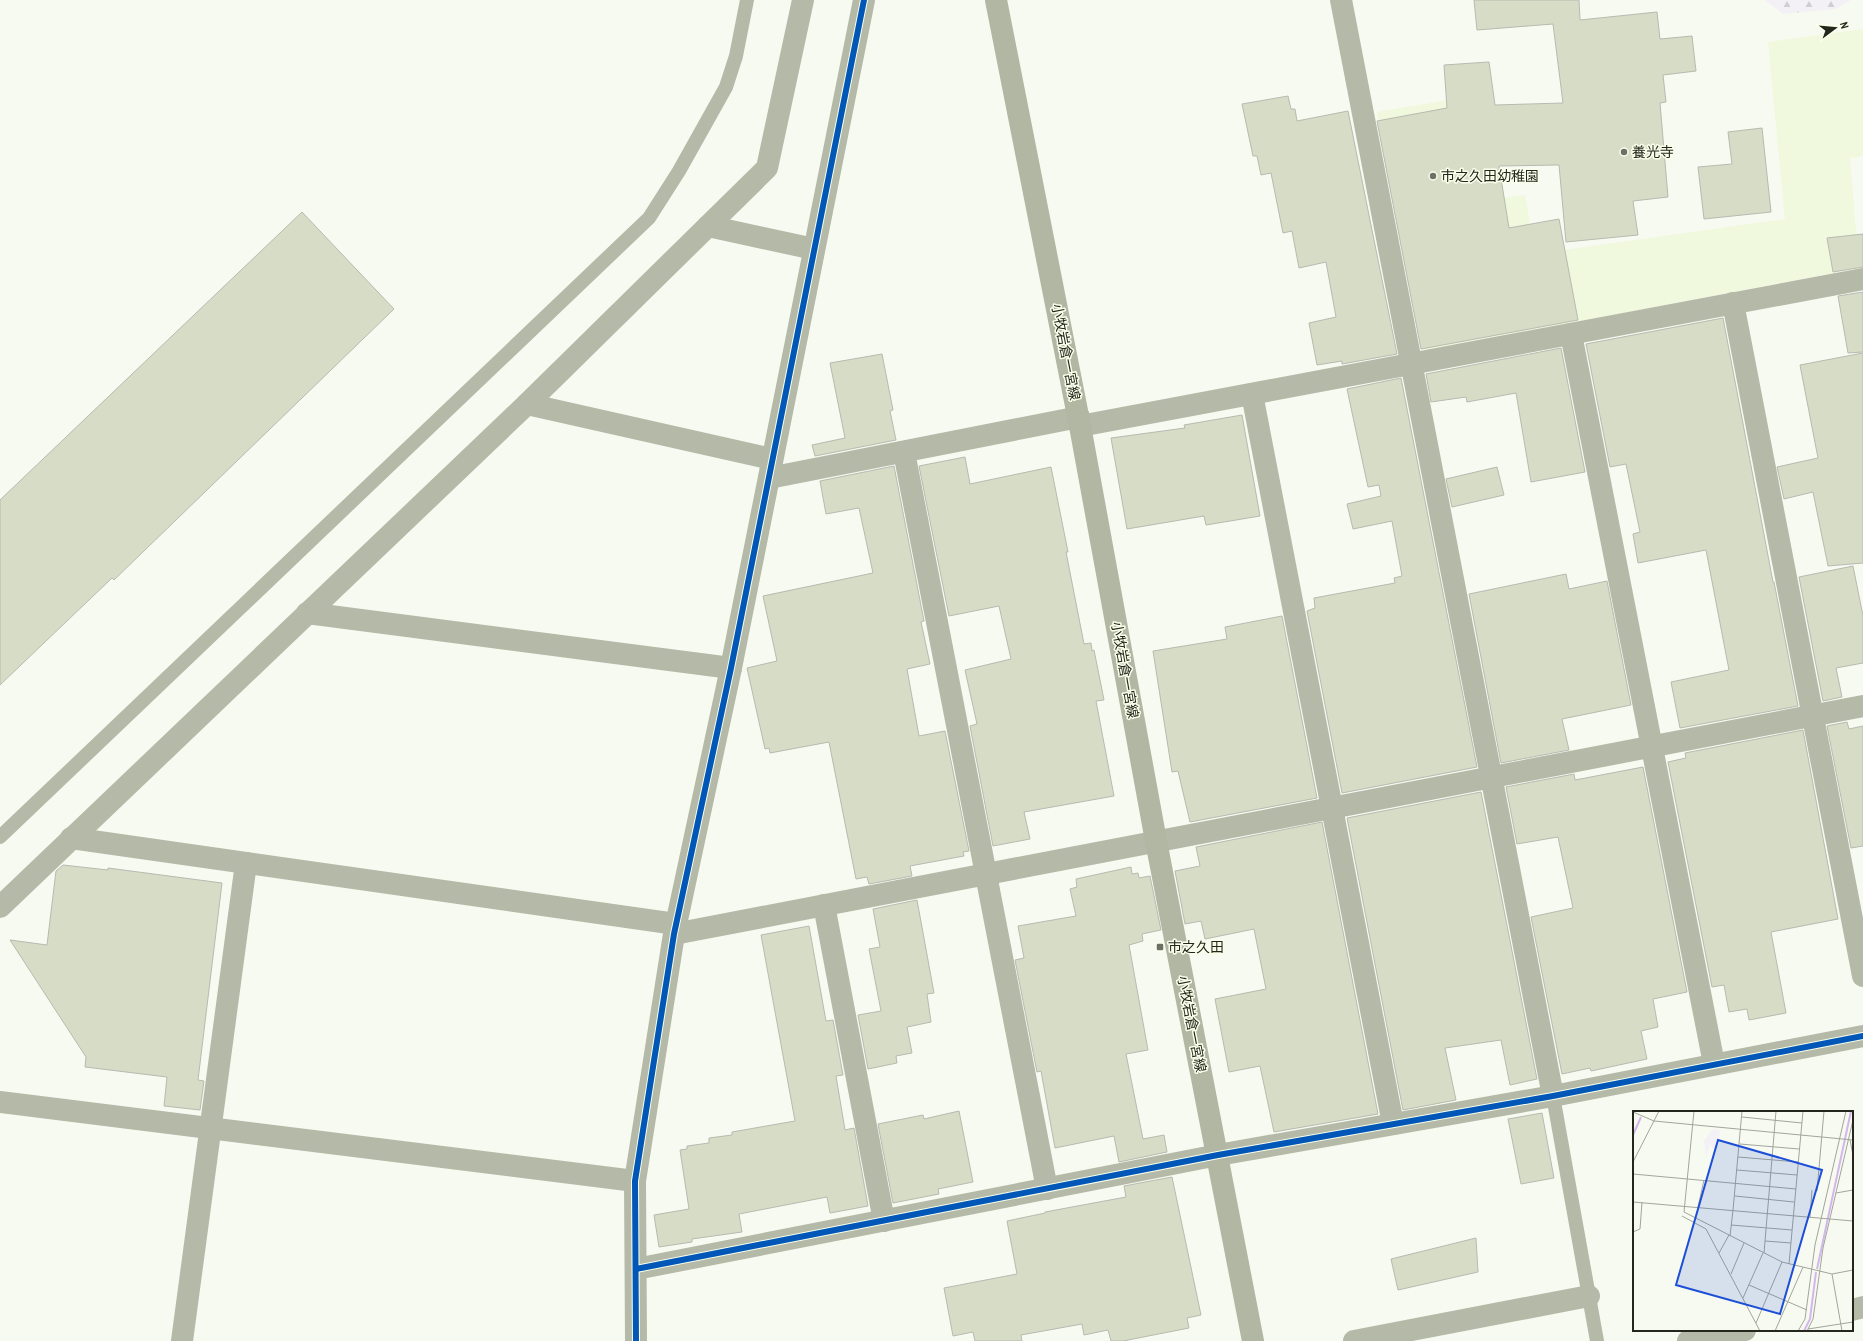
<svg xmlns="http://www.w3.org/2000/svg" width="1863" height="1341" viewBox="0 0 1863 1341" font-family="'Archivo Narrow','Noto Sans JP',sans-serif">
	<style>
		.built { fill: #f0f8dd }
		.forest { fill: url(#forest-firs) }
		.building { fill: #d7dcc6; stroke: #b7bab0 }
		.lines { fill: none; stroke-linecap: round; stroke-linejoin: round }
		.lane { stroke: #b5b9a8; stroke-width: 14 }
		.street { stroke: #b5b9a8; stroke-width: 22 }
		.secondary { stroke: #b2b7a4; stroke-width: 22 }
		.cycleway-casing { stroke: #f9ffeb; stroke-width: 8 }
		.cycleway { stroke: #0057b8; stroke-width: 6 }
		.poi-dot { fill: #6d7065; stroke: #f9ffeb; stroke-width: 1.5 }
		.labels { text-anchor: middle; stroke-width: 3; stroke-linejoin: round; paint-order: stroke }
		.poi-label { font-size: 14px; fill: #23261a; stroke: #f9ffeb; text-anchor: start }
		.street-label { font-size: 14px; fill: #23261a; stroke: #f9ffeb }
		.inset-river { fill: none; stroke: #d3b7ec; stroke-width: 2 }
		.inset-road { fill: none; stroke: #a2a59a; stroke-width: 1 }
		.view { fill: #1d4ed8; fill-opacity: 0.15; stroke: #1d4ed8; stroke-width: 2 }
		.inset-edge { fill: none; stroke: #23261a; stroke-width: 2 }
	</style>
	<defs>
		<pattern id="forest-firs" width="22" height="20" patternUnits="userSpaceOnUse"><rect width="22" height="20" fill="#f4f1f6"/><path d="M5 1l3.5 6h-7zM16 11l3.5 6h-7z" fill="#d1ced2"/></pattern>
	</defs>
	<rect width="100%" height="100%" fill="#f7faf0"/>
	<polygon class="built" points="1863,29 1863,156 1850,158 1859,268 1425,351 1377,112 1460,98 1481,201 1525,195 1535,254 1785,219 1768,42"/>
	<polygon class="forest" points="1765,0 1851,0 1835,9 1783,14"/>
	<g class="building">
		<polygon points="1474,0 1579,0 1580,20 1657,12 1660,39 1692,36 1696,71 1663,75 1666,102 1660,103 1668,197 1633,201 1638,235 1566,242 1559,165 1499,166 1509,228 1559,219 1578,320 1421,349 1377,121 1447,108 1444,65 1489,62 1495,105 1563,103 1553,24 1477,30"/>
		<polygon points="1288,96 1291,109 1295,109 1297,121 1348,111 1397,354 1342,364 1342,361 1317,365 1309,323 1336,317 1326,262 1299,268 1292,231 1283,233 1271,173 1261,175 1257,156 1253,156 1242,104"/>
		<polygon points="1762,128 1771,212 1704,219 1698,167 1732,164 1728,132"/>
		<polygon points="302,212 394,309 114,580 112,578 0,685 0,500"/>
		<polygon points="1863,234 1863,267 1833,272 1827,238"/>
		<polygon points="1863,292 1863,352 1848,353 1838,296"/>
		<polygon points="1723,318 1773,582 1774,582 1798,706 1680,728 1671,682 1729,670 1706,550 1638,563 1633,534 1640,532 1626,464 1610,467 1586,344"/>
		<polygon points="1561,348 1585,472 1531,482 1516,393 1467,402 1466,397 1431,402 1426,374"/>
		<polygon points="1863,353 1863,563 1828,566 1813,492 1784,499 1777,467 1818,458 1800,365"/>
		<polygon points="882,354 893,410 890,411 896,440 815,456 812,445 845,438 830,363"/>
		<polygon points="1401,378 1477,767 1342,793 1307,611 1315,608 1314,598 1395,583 1394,578 1402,576 1392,521 1353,529 1347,504 1381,496 1379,485 1368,487 1347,389"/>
		<polygon points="1242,415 1260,516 1206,525 1204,516 1127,529 1111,438 1185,428 1184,425"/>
		<polygon points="965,457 970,484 1051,467 1068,552 1066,552 1084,644 1091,643 1092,651 1094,650 1104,700 1096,701 1114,796 1024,812 1030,839 993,846 970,726 977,724 965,670 1011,659 999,606 949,616 919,466"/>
		<polygon points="894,466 924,621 921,622 930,664 907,669 919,736 945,731 969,851 963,852 964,856 910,866 912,876 869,884 867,877 856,879 829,742 770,753 769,748 765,749 747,668 777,661 763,596 873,573 859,508 826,514 820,481"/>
		<polygon points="1497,467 1504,495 1452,507 1446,479"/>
		<polygon points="1853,566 1863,616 1863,663 1836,668 1842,697 1823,701 1799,577"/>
		<polygon points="1566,574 1569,589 1607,581 1631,705 1562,719 1569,750 1501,763 1469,594"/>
		<polygon points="1282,616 1317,798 1190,822 1178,771 1172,772 1153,651 1227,639 1225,627"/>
		<polygon points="1847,722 1849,729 1863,726 1863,846 1851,848 1827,726"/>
		<polygon points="1803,730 1838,919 1771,932 1786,1013 1749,1020 1747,1009 1729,1012 1724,985 1712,987 1668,762 1686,758 1685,753"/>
		<polygon points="1643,767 1687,992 1653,999 1658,1027 1641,1031 1647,1059 1591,1071 1590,1068 1562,1074 1531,917 1573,908 1558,837 1517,844 1506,787 1574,774 1575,780"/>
		<polygon points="1481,792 1537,1079 1510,1085 1501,1040 1445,1048 1456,1100 1403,1110 1347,818"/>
		<polygon points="1322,822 1378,1114 1274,1132 1260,1066 1229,1072 1215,999 1266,989 1254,929 1205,939 1201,921 1185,924 1175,871 1200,866 1196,847"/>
		<polygon points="63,865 108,870 108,868 222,883 198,1080 204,1081 200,1110 164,1106 167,1077 85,1067 86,1057 10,940 47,945 56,871"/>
		<polygon points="1131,867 1132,874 1138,873 1139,878 1150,876 1161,930 1142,934 1143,941 1129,945 1148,1050 1126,1054 1143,1139 1164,1135 1167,1152 1119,1162 1114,1136 1055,1148 1041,1071 1037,1072 1015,960 1024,958 1018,926 1076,916 1070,889 1077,887 1076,879"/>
		<polygon points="917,900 934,993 927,994 931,1022 907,1027 912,1053 896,1056 897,1063 868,1069 858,1015 881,1011 869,949 880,947 873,909"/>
		<polygon points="809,926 826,1021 833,1020 843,1075 836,1076 845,1130 854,1128 868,1206 830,1213 827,1197 739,1214 742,1232 692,1239 692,1242 659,1247 654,1215 689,1209 680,1150 687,1149 687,1146 709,1143 709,1138 732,1135 732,1132 795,1121 761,935"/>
		<polygon points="959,1111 973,1182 938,1189 939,1194 893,1203 878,1124 923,1115 924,1119"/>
		<polygon points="1542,1113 1554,1178 1521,1184 1508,1119"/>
		<polygon points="1172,1177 1201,1315 1187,1318 1189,1328 1123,1341 1111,1341 1108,1330 1084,1335 1082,1324 1021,1335 1022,1341 975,1341 973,1332 953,1336 944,1288 1017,1274 1007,1221 1045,1213 1045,1212 1126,1197 1124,1186"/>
		<polygon points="1476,1238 1478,1272 1398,1290 1391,1259"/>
	</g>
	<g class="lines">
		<g class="lane">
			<polyline points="0,837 649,218 679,171 726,87 736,56 747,0"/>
			<polyline points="1553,1096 1597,1341"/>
		</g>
		<g class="street">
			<polyline points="1341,0 1553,1096"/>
			<polyline points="708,226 814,249"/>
			<polyline points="1733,303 1863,976"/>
			<polyline points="1571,334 1714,1064"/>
			<polyline points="1252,394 1393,1124"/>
			<polyline points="527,404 772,459"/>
			<polyline points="1080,426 1863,279"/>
			<polyline points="904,452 1047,1189"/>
			<polyline points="769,478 1079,417"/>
			<polyline points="307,613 731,668"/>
			<polyline points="71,838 676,924"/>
			<polyline points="824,905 884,1221"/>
			<polyline points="0,907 527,404 767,168 803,0"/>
			<polyline points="674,934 1863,706"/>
			<polyline points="0,1102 635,1181"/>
			<polyline points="636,1269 1218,1155 1553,1096 1863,1036"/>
			<polyline points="1852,1310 1863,1307"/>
			<polyline points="182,1341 246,863"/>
			<polyline points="636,1341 635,1181 674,934 731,668 864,0"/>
			<polyline points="1354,1341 1589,1296"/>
			<polyline points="1688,1341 1745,1330"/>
		</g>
		<polyline class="secondary" points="996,0 1080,426 1156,841 1253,1341"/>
		<defs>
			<g id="cycleway">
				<polyline points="636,1269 1218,1155 1553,1096 1863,1036"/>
				<polyline points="636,1341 635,1181 674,934 731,668 864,0"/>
			</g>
		</defs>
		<use href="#cycleway" class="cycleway-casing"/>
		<use href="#cycleway" class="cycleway"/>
	</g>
	<g class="poi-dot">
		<circle cx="1624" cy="152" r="4"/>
		<circle cx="1433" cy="176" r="4"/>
		<rect x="1156" y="943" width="8" height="8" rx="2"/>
	</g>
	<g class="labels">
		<g class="poi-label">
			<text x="1632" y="157">養光寺</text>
			<text x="1441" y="181">市之久田幼稚園</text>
			<text x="1168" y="952">市之久田</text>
		</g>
		<g class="street-label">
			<text transform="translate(1066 352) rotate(79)" y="5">小牧岩倉一宮線</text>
			<text transform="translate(1125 670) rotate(80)" y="5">小牧岩倉一宮線</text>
			<text transform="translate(1192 1024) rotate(79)" y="5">小牧岩倉一宮線</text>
		</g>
	</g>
	<g transform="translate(1633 1111)">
		<rect width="220" height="220" fill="#f7faf0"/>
		<path d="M80 18 87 20 84 36 80 38 77 33 73 47 71 30Z" fill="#f4f1f6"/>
		<path class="inset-river" d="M0 24 8 6M184 158 218 0M171 220 177 208 183 161"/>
		<path class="inset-road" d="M61 0 51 101 149 151 199 163 220 159M0 1 21 10 220 29M109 6 169 12M217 29 220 44M107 33 166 38M105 46 165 51M0 51 26 0M104 59 164 64M0 63 163 78M184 80 191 0M203 82 220 79M102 85 161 91M0 91 220 110M65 96 71 69M100 99 109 0M49 105 73 118 127 220M177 106 179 79M98 114 159 119M0 121 7 118 9 91M97 125 100 99M132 130 158 132M86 142 96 124M131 142 143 0M156 153 170 0M98 163 111 132M199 163 209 220M116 174 174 199M110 187 130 142M123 212 149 151M175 218 220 211M142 220 170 156M165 220 172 208 182 134 213 0M174 220 180 208 190 137 220 9"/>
		<path class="view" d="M85 29 189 59 147 203 43 174Z"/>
		<rect width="220" height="220" class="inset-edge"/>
	</g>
	<g transform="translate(1835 28) rotate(74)" stroke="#f9ffeb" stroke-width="3" paint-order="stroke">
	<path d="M0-3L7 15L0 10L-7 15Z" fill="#23261a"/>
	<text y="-6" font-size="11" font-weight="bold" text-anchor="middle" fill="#23261a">N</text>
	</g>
</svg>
